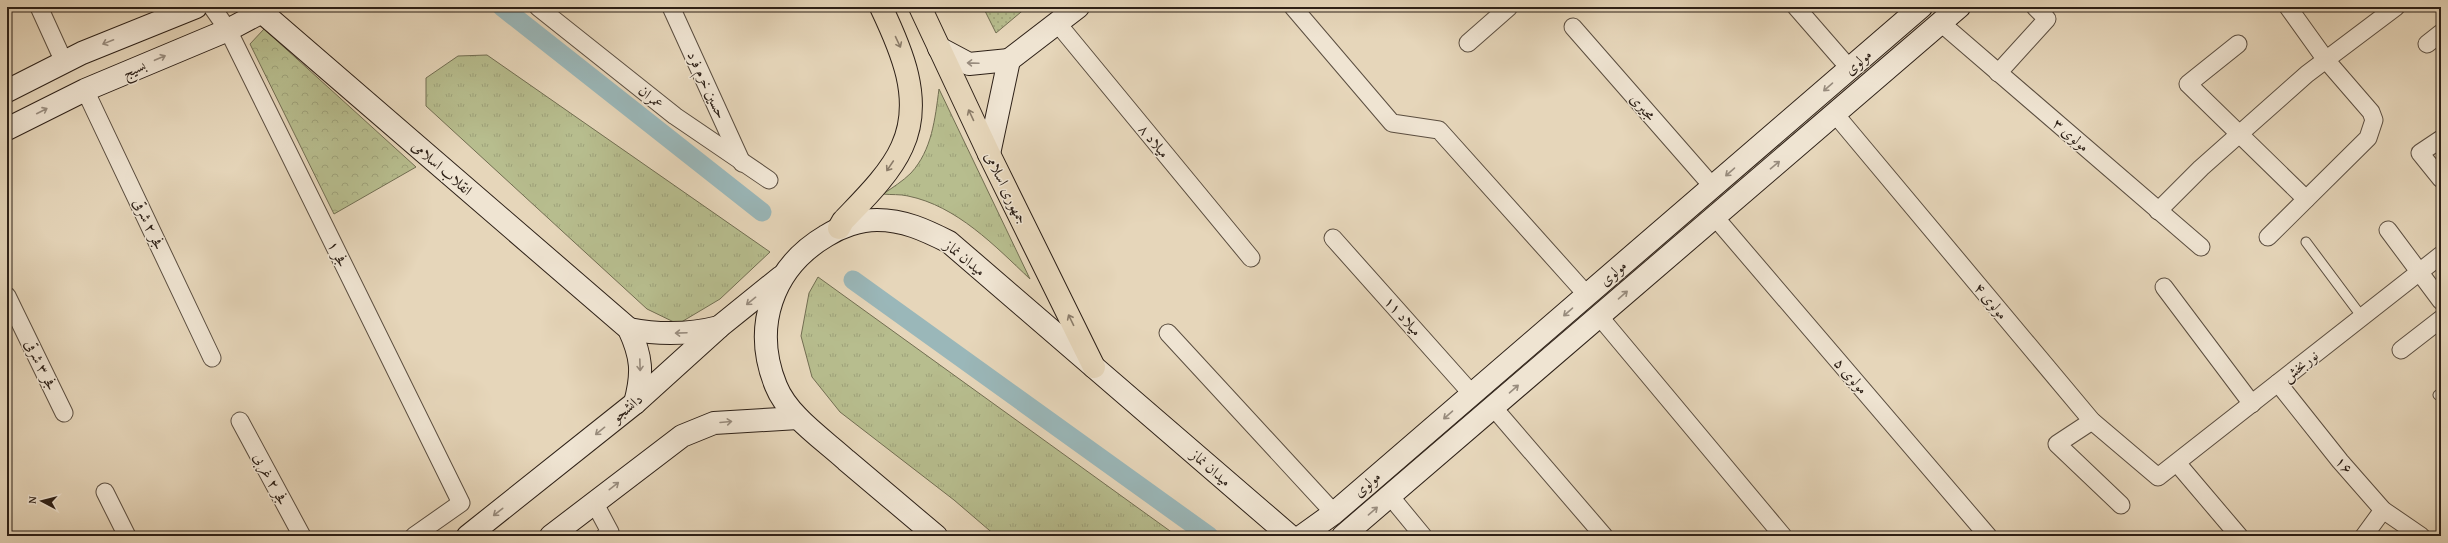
<svg xmlns="http://www.w3.org/2000/svg" width="2448" height="543" viewBox="0 0 2448 543" font-family="'Gentium Book Plus',Amiri,serif">
	<style>
		.grass { fill: url(#grass-tufts); stroke: #726e52 }
		.forest { fill: url(#forest-crowns); stroke: #726e52 }
		.park { fill: url(#park-dots); stroke: #726e52 }
		.lines { fill: none; stroke-linecap: round; stroke-linejoin: round }
		.canal { stroke: #9ab7b9; stroke-width: 19 }
		.lane-casing { stroke: #5b4e40; stroke-width: 11 }
		.street-casing { stroke: #5b4e40; stroke-width: 19 }
		.secondary-casing { stroke: #2d2017; stroke-width: 24 }
		.primary-casing { stroke: #2d2017; stroke-width: 24 }
		.lane { stroke: #efe4d2; stroke-width: 9 }
		.street { stroke: #efe4d2; stroke-width: 17 }
		.secondary { stroke: #efe4d2; stroke-width: 22 }
		.primary { stroke: #e6d6ba; stroke-width: 22 }
		.oneway { stroke: #988c7e }
		.oneway2 { stroke: #8a7b68 }
		.labels { text-anchor: middle; stroke-width: 3; stroke-linejoin: round; paint-order: stroke }
		.street-label { font-size: 15px; fill: #2d2017; stroke: #efe4d2 }
	</style>
	<defs>
		<pattern id="grass-tufts" width="24" height="20" patternUnits="userSpaceOnUse"><rect width="24" height="20" fill="#b7bd8e"/><path d="M3 7l-1-3M5 7V3M7 7l1-3M15 17l-1-3M17 17v-4M19 17l1-3" fill="none" stroke="#9ea27a"/></pattern>
		<pattern id="forest-crowns" width="20" height="18" patternUnits="userSpaceOnUse"><rect width="20" height="18" fill="#b7bd8e"/><path d="M2 6a3 3 0 1 1 6 0M12 15a3 3 0 1 1 6 0" fill="none" stroke="#9ea27a"/></pattern>
		<pattern id="park-dots" width="8" height="8" patternUnits="userSpaceOnUse"><rect width="8" height="8" fill="#b7bd8e"/><path d="M2 2h.1M6 6h.1" fill="none" stroke="#9ea27a" stroke-width="1.8" stroke-linecap="round"/></pattern>
	</defs>
	<rect width="100%" height="100%" fill="#e6d6ba"/>
	<filter id="stains"><feTurbulence type="fractalNoise" baseFrequency=".005" numOctaves="4"/><feColorMatrix values="0 0 0 0 .2 0 0 0 0 .09 0 0 0 0 .02 0 0 0 .5 -.17"/></filter>
	<radialGradient id="worn" r=".72"><stop offset=".6" stop-color="#630" stop-opacity="0"/><stop offset="1" stop-color="#630" stop-opacity=".3"/></radialGradient>
	<g class="grass">
		<polygon points="487,55 770,252 720,299 678,324 647,309 426,106 426,78 458,56"/>
		<path d="M939 89 1030 279C995 246 957 206 908 196 900 194 891 195 883 194 892 188 903 181 911 173 932 150 935 119 939 89Z"/>
		<polygon points="818,277 1127,500 1177,536 996,536 954,500 840,412 812,377 801,336 809,293"/>
	</g>
	<polygon class="forest" points="264,29 416,167 334,214 250,44"/>
	<polygon class="park" points="983,7 1027,7 996,33"/>
	<g class="lines">
		<g class="canal">
			<polyline points="502,7 762,212"/>
			<polyline points="853,280 1209,536"/>
		</g>
		<defs>
			<g id="lane">
				<polyline points="2306,242 2362,317"/>
				<polyline points="2438,395 2441,393"/>
			</g>
			<g id="street">
				<polyline points="39,7 64,62"/>
				<polyline points="212,7 228,30 461,503 414,536"/>
				<polyline points="538,7 675,116 769,180"/>
				<polyline points="671,7 742,163"/>
				<polyline points="1293,7 1392,123 1439,130 1587,295"/>
				<polyline points="1796,7 1850,69"/>
				<polyline points="1941,23 2201,247"/>
				<polyline points="1058,24 1251,258"/>
				<polyline points="1573,27 1713,187"/>
				<polyline points="1468,43 1509,7"/>
				<polyline points="2238,44 2188,84 2306,199"/>
				<polyline points="2427,44 2441,33"/>
				<polyline points="1998,73 2047,19 2035,7"/>
				<polyline points="85,90 212,358"/>
				<polyline points="1835,114 2092,421 2158,477 2441,255"/>
				<polyline points="2441,139 2420,153 2441,179"/>
				<polyline points="2158,211 2201,168 2307,74 2396,7"/>
				<polyline points="1714,216 1988,536"/>
				<polyline points="2388,230 2441,301"/>
				<polyline points="2268,237 2368,138 2374,120 2371,112 2326,60 2288,7"/>
				<polyline points="1333,238 1472,394"/>
				<polyline points="2164,287 2252,404"/>
				<polyline points="7,296 64,413"/>
				<polyline points="1599,316 1783,536"/>
				<polyline points="1168,333 1334,513"/>
				<polyline points="2401,350 2441,319"/>
				<polyline points="2278,383 2340,461 2383,510 2421,536"/>
				<polyline points="1493,407 1604,536"/>
				<polyline points="240,421 302,536"/>
				<polyline points="2092,421 2057,444 2121,505"/>
				<polyline points="2177,463 2239,536"/>
				<polyline points="105,492 127,536"/>
				<polyline points="1390,496 1423,536"/>
				<polyline points="594,502 610,532 605,536"/>
				<polyline points="2364,536 2383,510"/>
			</g>
			<g id="secondary">
				<path d="M256 7 629 329C642 357 643 373 635 403"/>
				<polyline points="939,48 969,64 1009,60"/>
				<polyline points="1009,60 1078,7"/>
				<polyline points="7,91 82,53 196,7"/>
				<polyline points="7,129 85,90 228,30 262,12"/>
				<polyline points="989,154 1009,60"/>
				<path d="M629 329C660 335 688 335 719 327"/>
				<polyline points="468,536 635,403 719,327 781,277"/>
				<polyline points="551,536 682,436 714,423 798,418"/>
				<path d="M936 536C906 511 876 485 846 460 823 439 788 416 776 386 752 327 772 268 826 236 840 227 860 220 877 220 904 220 925 230 949 242L1290 536"/>
				<polyline points="1302,536 1334,513 1921,7"/>
				<polyline points="1343,536 1959,7"/>
			</g>
			<g id="primary">
				<polyline points="920,7 989,154 1094,367"/>
				<path d="M839 228 843 221C863 200 890 174 902 147 924 100 901 49 881 7"/>
			</g>
		</defs>
		<use href="#lane" class="lane-casing"/>
		<use href="#street" class="street-casing"/>
		<use href="#secondary" class="secondary-casing"/>
		<use href="#primary" class="primary-casing"/>
		<use href="#lane" class="lane"/>
		<use href="#street" class="street"/>
		<use href="#secondary" class="secondary"/>
		<use href="#primary" class="primary"/>
	</g>
	<defs><path id="oneway-shaft" d="M-6 0H5M1.5-3L5.5 0L1.5 3" fill="none" stroke-width="1.6" stroke-linecap="round" stroke-linejoin="round"/></defs>
	<g class="oneway">
		<use href="#oneway-shaft" transform="translate(108 42) rotate(158)"/>
		<use href="#oneway-shaft" transform="translate(160 58) rotate(-23)"/>
		<use href="#oneway-shaft" transform="translate(973 63) rotate(-178)"/>
		<use href="#oneway-shaft" transform="translate(1828 87) rotate(139)"/>
		<use href="#oneway-shaft" transform="translate(42 111) rotate(-27)"/>
		<use href="#oneway-shaft" transform="translate(1775 165) rotate(-40)"/>
		<use href="#oneway-shaft" transform="translate(1730 172) rotate(139)"/>
		<use href="#oneway-shaft" transform="translate(1623 295) rotate(-41)"/>
		<use href="#oneway-shaft" transform="translate(751 301) rotate(141)"/>
		<use href="#oneway-shaft" transform="translate(1568 312) rotate(139)"/>
		<use href="#oneway-shaft" transform="translate(681 333) rotate(178)"/>
		<use href="#oneway-shaft" transform="translate(640 365) rotate(88)"/>
		<use href="#oneway-shaft" transform="translate(1514 389) rotate(-41)"/>
		<use href="#oneway-shaft" transform="translate(1448 415) rotate(139)"/>
		<use href="#oneway-shaft" transform="translate(726 422) rotate(-5)"/>
		<use href="#oneway-shaft" transform="translate(600 431) rotate(141)"/>
		<use href="#oneway-shaft" transform="translate(614 486) rotate(-38)"/>
		<use href="#oneway-shaft" transform="translate(1373 511) rotate(-41)"/>
		<use href="#oneway-shaft" transform="translate(498 512) rotate(142)"/>
	</g>
	<g class="oneway2">
		<use href="#oneway-shaft" transform="translate(898 42) rotate(65)"/>
		<use href="#oneway-shaft" transform="translate(971 115) rotate(-115)"/>
		<use href="#oneway-shaft" transform="translate(890 166) rotate(124)"/>
		<use href="#oneway-shaft" transform="translate(1071 320) rotate(-116)"/>
	</g>
	<g class="labels">
		<g class="street-label">
			<text transform="translate(1858 62) rotate(-41)" y="5">مولوی</text>
			<text transform="translate(134 69) rotate(-23)" y="5">بسیج</text>
			<text transform="translate(707 85) rotate(65)" y="5">حسین خرم فرد</text>
			<text transform="translate(651 97) rotate(39)" y="5">عمران</text>
			<text transform="translate(1643 107) rotate(49)" y="5">مجیری</text>
			<text transform="translate(2071 135) rotate(41)" y="5">مولوی ۳</text>
			<text transform="translate(1154 141) rotate(50)" y="5">میلاد ۸</text>
			<text transform="translate(442 168) rotate(41)" y="5">انقلاب اسلامی</text>
			<text transform="translate(1006 188) rotate(64)" y="5">جمهوری اسلامی</text>
			<text transform="translate(149 224) rotate(65)" y="5">فجر ۲ شرقی</text>
			<text transform="translate(338 254) rotate(64)" y="5">فجر ۱</text>
			<text transform="translate(965 258) rotate(39)" y="5">میدان نماز</text>
			<text transform="translate(1613 273) rotate(-41)" y="5">مولوی</text>
			<text transform="translate(1991 301) rotate(50)" y="5">مولوی ۴</text>
			<text transform="translate(1403 316) rotate(48)" y="5">میلاد ۱۱</text>
			<text transform="translate(41 365) rotate(64)" y="5">فجر ۳ شرقی</text>
			<text transform="translate(2300 366) rotate(-38)" y="5">نوربخش</text>
			<text transform="translate(1851 376) rotate(49)" y="5">مولوی ۵</text>
			<text transform="translate(627 408) rotate(-40)" y="5">دانشجو</text>
			<text transform="translate(2344 465) rotate(50)" y="5">۱۶</text>
			<text transform="translate(1211 468) rotate(41)" y="5">میدان نماز</text>
			<text transform="translate(271 479) rotate(62)" y="5">فجر ۲ غربی</text>
			<text transform="translate(1367 484) rotate(-41)" y="5">مولوی</text>
		</g>
	</g>
	<rect width="2448" height="543" fill="none" stroke="#e6d6ba" stroke-width="24"/>
	<rect x="8" y="8" width="2432" height="527" fill="none" stroke="#2d2017" stroke-width="2"/>
	<rect x="12" y="12" width="2424" height="519" fill="none" stroke="#2d2017"/>
	<g transform="translate(42 501) rotate(277)" stroke="#efe4d2" stroke-width="3" paint-order="stroke">
	<path d="M0-3L7 15L0 10L-7 15Z" fill="#2d2017"/>
	<text y="-6" font-size="11" font-weight="bold" text-anchor="middle" fill="#2d2017">N</text>
	</g>
	<rect width="100%" height="100%" filter="url(#stains)"/>
	<rect width="100%" height="100%" fill="url(#worn)"/>
</svg>
